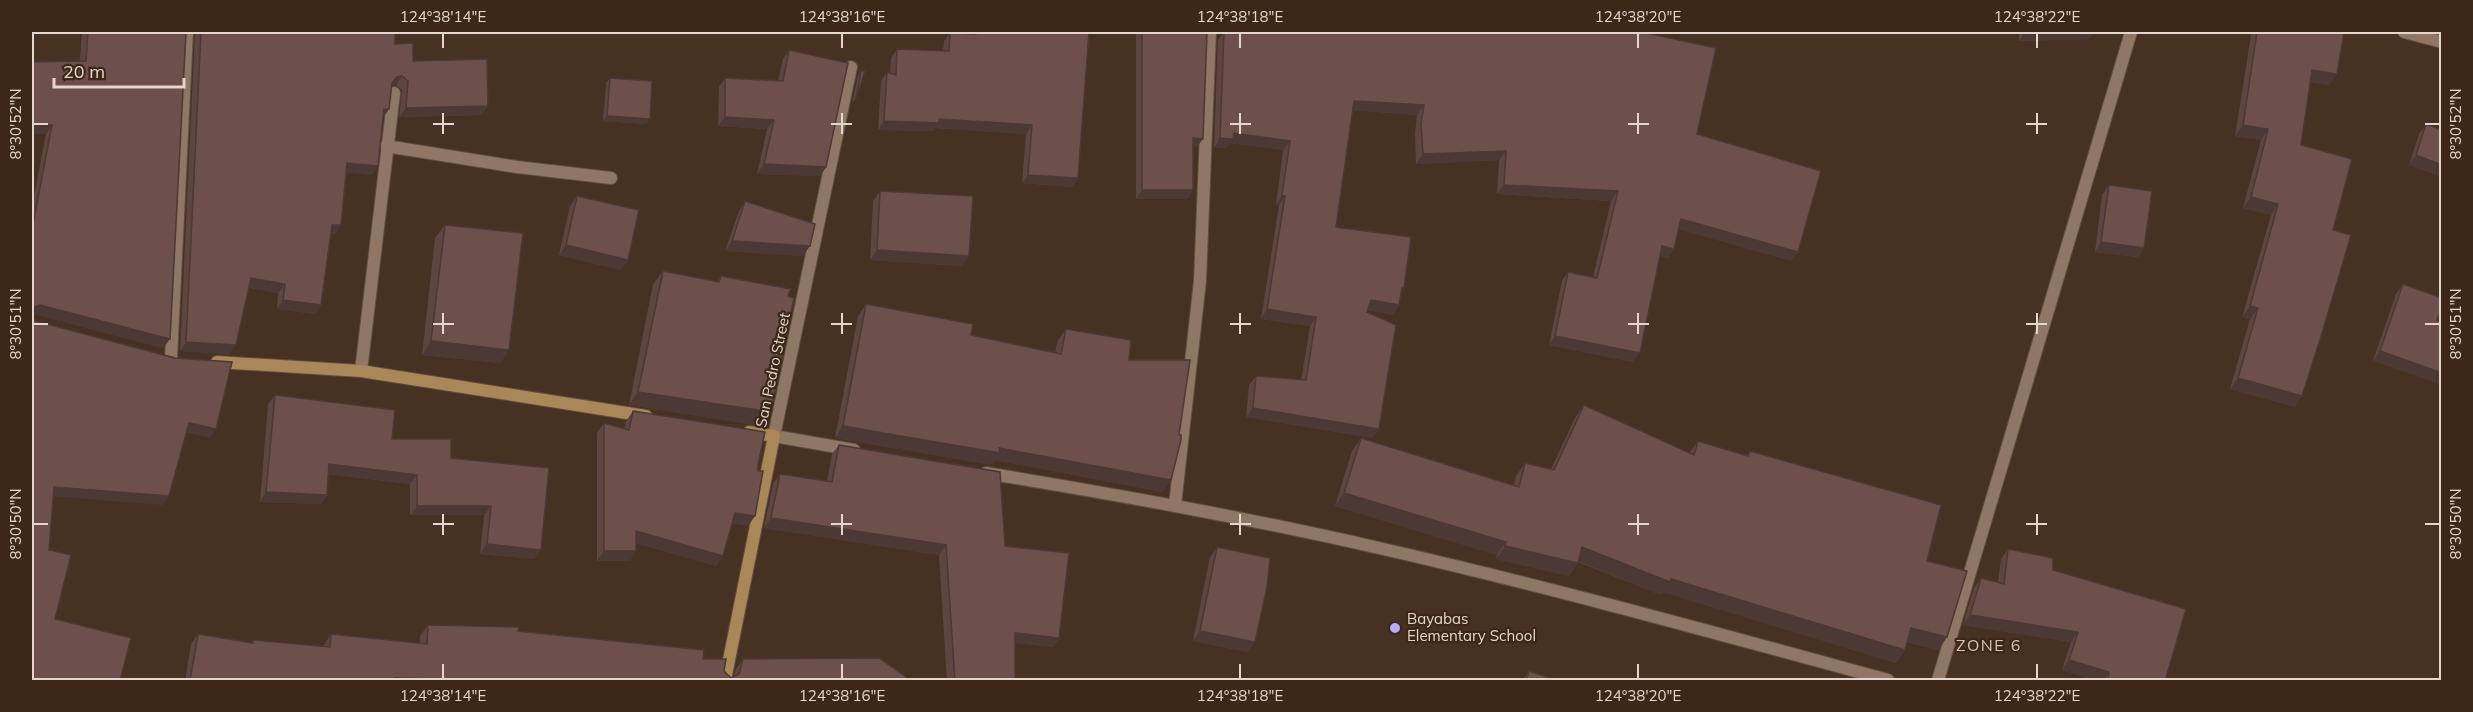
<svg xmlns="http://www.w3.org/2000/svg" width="2473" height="712" viewBox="0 0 2473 712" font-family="Mulish,sans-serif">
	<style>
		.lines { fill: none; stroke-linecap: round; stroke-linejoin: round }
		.street-casing { stroke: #604d41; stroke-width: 14 }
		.secondary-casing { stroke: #604d41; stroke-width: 14 }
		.street { stroke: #8f7665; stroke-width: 12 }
		.secondary { stroke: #aa8758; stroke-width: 12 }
		.wall { fill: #5e4540 }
		.shaded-wall { fill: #4c3834 }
		.building { fill: #6d504b; stroke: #4c3834; stroke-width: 1.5 }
		.ticks { fill: none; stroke: #e4d5cd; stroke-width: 2 }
		.poi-dot { fill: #b6acf8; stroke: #3c2719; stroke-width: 2 }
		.labels { text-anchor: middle; stroke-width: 4.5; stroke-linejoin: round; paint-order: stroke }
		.street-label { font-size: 15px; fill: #e4d5cd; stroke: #3c2719 }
		.poi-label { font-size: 15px; fill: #e4d5cd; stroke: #3c2719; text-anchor: start }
		.neighbourhood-label { font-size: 16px; letter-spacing: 1.5px; fill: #dcc1af; stroke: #3c2719 }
		.neatline { fill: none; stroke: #e4d5cd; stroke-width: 2 }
		.ticks-label { font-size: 15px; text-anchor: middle; fill: #e4d5cd }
	</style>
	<rect width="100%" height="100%" fill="#463122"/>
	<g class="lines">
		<defs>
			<g id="street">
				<polyline points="2404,32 2442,42"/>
				<polyline points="851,67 774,436 854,450"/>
				<polyline points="386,146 517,167 611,178"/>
				<polyline points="171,359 187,32"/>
				<polyline points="361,371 394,93"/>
				<path d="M986 473C1118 495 1249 518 1379 548 1550 587 1719 634 1888 680"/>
				<polyline points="1175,505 1200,281 1210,32"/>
				<polyline points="1938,680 2131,32"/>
			</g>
			<g id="secondary">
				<polyline points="217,362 361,371 646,416"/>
				<polyline points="725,680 774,436 749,432"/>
			</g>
		</defs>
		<use href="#street" class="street-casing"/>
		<use href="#secondary" class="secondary-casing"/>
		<use href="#street" class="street"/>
		<use href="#secondary" class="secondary"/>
	</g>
	<g class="wall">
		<polygon points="82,32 186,32 163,348 34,314 32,315 32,206 46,134 80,61"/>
		<polygon points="195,32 395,32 395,44 413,61 482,115 399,117 402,90 396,85 392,85 389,109 383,117 378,166 371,175 347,172 341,225 335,234 331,234 321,305 315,314 277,309 278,293 249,288 229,354 180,351"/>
		<polygon points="971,32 1089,32 1078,178 1072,187 1022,183 1026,134 935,128 933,131 878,130 881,81 887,72 890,73 891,58 897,49 943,51 944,41 950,33 971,33"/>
		<polygon points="1136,32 1207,32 1197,147 1193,147 1193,190 1187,199 1136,199"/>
		<polygon points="1224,32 1642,32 1697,134 1791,261 1679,229 1668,258 1660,256 1633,362 1549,345 1562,281 1568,272 1593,277 1611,201 1497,194 1499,160 1416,164 1415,133 1417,115 1352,110 1336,227 1404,288 1402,292 1399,305 1393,315 1368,310 1367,312 1379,429 1372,438 1246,417 1249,385 1256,376 1301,380 1310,326 1261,319 1279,205 1276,205 1283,150 1230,143 1226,148 1214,148 1218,40"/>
		<polygon points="2019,32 2093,32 2089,39 2019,41"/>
		<polygon points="2253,32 2344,32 2337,74 2329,85 2310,82 2301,145 2333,230 2295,407 2230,389 2250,319 2242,317 2271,215 2243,208 2261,140 2235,136 2251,35"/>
		<polygon points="789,50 826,167 820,176 757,174 767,129 718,126 719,87 725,78 778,80 783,59"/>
		<polygon points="861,71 856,98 852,103 858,76"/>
		<polygon points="610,78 650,119 646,124 603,121 606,83"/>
		<polygon points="2426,124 2442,130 2442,177 2409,165 2419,134"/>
		<polygon points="2109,185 2144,248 2138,257 2095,252 2102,195"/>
		<polygon points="880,191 969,256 962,266 870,260 873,201"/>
		<polygon points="577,196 628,260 621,270 559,255 570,206"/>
		<polygon points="745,201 803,256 725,251 739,211"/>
		<polygon points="445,225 509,350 500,363 422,355 435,238"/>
		<polygon points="663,271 717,282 721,276 788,296 761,426 629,405 653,284"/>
		<polygon points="2403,284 2442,298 2373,361 2396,294"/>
		<polygon points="866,304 971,335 1055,353 1058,340 1066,329 1129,360 1163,492 995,460 992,465 835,438 858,316"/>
		<polygon points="275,395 392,439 451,458 541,550 534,559 480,554 484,515 410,515 410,484 328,474 327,495 321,504 260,502 268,404"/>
		<polygon points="1584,405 1689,453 1698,441 1747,455 1750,451 1927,561 1947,637 1938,650 1907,642 1905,650 1896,663 1663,592 1661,595 1578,562 1569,576 1496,559 1497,555 1335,506 1352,451 1361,438 1514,485 1516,476 1525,463 1551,469 1575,418"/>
		<polygon points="633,411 758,465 748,526 732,523 716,566 636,543 630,561 597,561 597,433 604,423 624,429 626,421"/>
		<polygon points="839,445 1005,546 1059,638 1053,647 1015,643 1015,681 947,681 939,555 764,528 773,484 780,474 827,481 832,454"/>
		<polygon points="1217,547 1248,652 1193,641 1210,557"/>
		<polygon points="2008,549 2053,570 2165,681 2098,681 2062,670 2071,642 1963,625 1974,588 1981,578 1998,582 2001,559"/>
		<polygon points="428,625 518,631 703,659 724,671 731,678 734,677 736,669 743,659 909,681 185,681 191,644 198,634 251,643 253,640 324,647 324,645 331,634 420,643 420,636"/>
		<polygon points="1529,671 1559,681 1522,681"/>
	</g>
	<g class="shaded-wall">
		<polygon points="2093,34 2089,39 2019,41 2023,35"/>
		<polygon points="2312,70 2337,74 2329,85 2305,81"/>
		<polygon points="402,76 396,85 390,86 397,77"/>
		<polygon points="1354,101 1424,105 1417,115 1347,110"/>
		<polygon points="488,106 482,115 399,117 406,108"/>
		<polygon points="384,109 389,109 383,118"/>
		<polygon points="607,116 650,119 646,124 603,121"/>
		<polygon points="725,117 774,120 767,129 718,126"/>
		<polygon points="939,119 1032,125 1026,134 935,128 933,131 878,130 884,121"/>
		<polygon points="32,125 52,125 46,134 32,134"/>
		<polygon points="2243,125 2268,129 2261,140 2235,136"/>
		<polygon points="1234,133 1290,141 1283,150 1230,143 1226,148 1214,148 1220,138"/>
		<polygon points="1193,138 1203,139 1197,147 1187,147"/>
		<polygon points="1506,151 1499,160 1416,164 1423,154"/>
		<polygon points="2416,155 2442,165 2442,177 2409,165"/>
		<polygon points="347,163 378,166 371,175 341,172"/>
		<polygon points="764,164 826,167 820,176 757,174"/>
		<polygon points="1028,175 1078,178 1072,187 1022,183"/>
		<polygon points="1504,185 1618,191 1611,201 1497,194"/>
		<polygon points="1142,190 1193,190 1187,199 1136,199"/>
		<polygon points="1282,195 1285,196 1279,205 1276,205"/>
		<polygon points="2251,197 2278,204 2271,215 2243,208"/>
		<polygon points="1681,219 1798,252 1791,261 1675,228"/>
		<polygon points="332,225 341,225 335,234 326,234"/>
		<polygon points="732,241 810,246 803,256 725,251"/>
		<polygon points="2101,242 2144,248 2138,257 2095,252"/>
		<polygon points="566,245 628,260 621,270 559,255"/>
		<polygon points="1662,246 1674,249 1668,258 1655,255"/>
		<polygon points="877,250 969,256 962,266 870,260"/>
		<polygon points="251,278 285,284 278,293 245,287"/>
		<polygon points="283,300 321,305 315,314 277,309"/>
		<polygon points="1371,300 1399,305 1393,315 1364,309"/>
		<polygon points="40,305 170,339 163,348 34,314 32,315 32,309 33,307"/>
		<polygon points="2250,306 2258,308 2250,319 2242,317"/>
		<polygon points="1267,309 1316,317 1310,326 1261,319"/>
		<polygon points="1555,336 1640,353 1633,362 1549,345"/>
		<polygon points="431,341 509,350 500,363 422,355"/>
		<polygon points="186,342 236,345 229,354 180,351"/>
		<polygon points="2380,351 2442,373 2442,385 2373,361"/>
		<polygon points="2238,378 2302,396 2295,407 2230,389"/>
		<polygon points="638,392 771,412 761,426 629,405"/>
		<polygon points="1253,408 1379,429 1372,438 1246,417"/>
		<polygon points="189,423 216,429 210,438 183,432"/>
		<polygon points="843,426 999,448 1171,480 1163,492 995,460 992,465 835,438"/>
		<polygon points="329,464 417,475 410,484 322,473"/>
		<polygon points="54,487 169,496 163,505 48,496"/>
		<polygon points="266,492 327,495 321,504 260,502"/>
		<polygon points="1344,493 1506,542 1497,555 1335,506"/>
		<polygon points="417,506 491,506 484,515 410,515"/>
		<polygon points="735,513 755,516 748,526 728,523"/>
		<polygon points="771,518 946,545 939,555 764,528"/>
		<polygon points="636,531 723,556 716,566 630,541"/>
		<polygon points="487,544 541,550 534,559 480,554"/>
		<polygon points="1505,546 1578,563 1569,576 1496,559"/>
		<polygon points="1582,547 1671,579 1905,650 1896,663 1663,592 1661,595 1573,559"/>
		<polygon points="604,551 636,551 630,561 597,561"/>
		<polygon points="1970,615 2078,632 2071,642 1963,625"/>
		<polygon points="1911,628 1947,637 1938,650 1902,640"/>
		<polygon points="1200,631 1255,642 1248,652 1193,641"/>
		<polygon points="1015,633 1059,638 1053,647 1008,642"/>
		<polygon points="2069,660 2109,672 2103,681 2098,681 2062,670"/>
		<polygon points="394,678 533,681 392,681"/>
	</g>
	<g class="building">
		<polygon points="88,32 186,32 170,339 40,305 33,307 32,311 32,229 52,125 32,125 32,62 86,61"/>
		<polygon points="201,32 395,32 395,44 413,43 413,61 487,59 488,106 406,108 408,81 402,76 397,77 392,83 389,109 384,109 378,166 347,163 341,225 332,225 321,305 283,300 285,284 251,278 236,345 186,342"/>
		<polygon points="976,32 1089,32 1078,178 1028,175 1032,125 939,119 939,123 884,121 887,72 896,75 897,49 949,51 950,33 976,34"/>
		<polygon points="1142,32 1207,32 1203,139 1193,138 1193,190 1142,190"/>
		<polygon points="1224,32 1642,32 1716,48 1697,134 1821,171 1798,252 1681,219 1674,249 1662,246 1640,353 1555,336 1568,272 1597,278 1618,191 1504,185 1506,151 1423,154 1421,124 1424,105 1354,101 1336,227 1411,237 1404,288 1402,288 1399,305 1371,300 1367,312 1396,325 1379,429 1253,408 1256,376 1306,380 1316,317 1267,309 1285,196 1282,195 1290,141 1234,133 1233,139 1220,138"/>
		<polygon points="2023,32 2093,32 2093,34 2023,35"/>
		<polygon points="2257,32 2344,32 2337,74 2312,70 2301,145 2352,159 2333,230 2351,235 2323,330 2302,396 2238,378 2258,308 2250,306 2278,204 2251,197 2268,129 2243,125"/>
		<polygon points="789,50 848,63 826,167 764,164 774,120 725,117 725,78 783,81"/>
		<polygon points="861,71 865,71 856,98"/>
		<polygon points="610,78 652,81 650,119 607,116"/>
		<polygon points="2426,124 2442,130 2442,165 2416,155"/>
		<polygon points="2109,185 2152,191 2144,248 2101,242"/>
		<polygon points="880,191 973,196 969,256 877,250"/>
		<polygon points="577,196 639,210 628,260 566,245"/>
		<polygon points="745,201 815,224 810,246 732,241"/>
		<polygon points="445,225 523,233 509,350 431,341"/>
		<polygon points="663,271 719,282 721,276 791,289 788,296 794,298 771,412 638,392"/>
		<polygon points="2403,284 2442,298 2442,308 2437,320 2442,321 2442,373 2380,351"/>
		<polygon points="866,304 973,324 971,335 1061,354 1066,329 1131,340 1129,360 1190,360 1179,435 1181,435 1181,440 1171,480 999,448 1000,453 843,426"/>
		<polygon points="32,316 36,321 175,358 232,362 216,429 189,423 169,496 54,487 49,550 71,555 55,619 131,638 120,681 32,681"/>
		<polygon points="275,395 395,410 392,439 451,439 451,458 549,468 541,550 487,544 491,506 417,506 417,475 329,464 327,495 266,492"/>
		<polygon points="1584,405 1694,455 1698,441 1748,456 1750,451 1941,505 1927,561 1967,571 1947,637 1911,628 1905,650 1671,579 1670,582 1582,547 1578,563 1505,546 1506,542 1344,493 1361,438 1519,487 1525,463 1554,470"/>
		<polygon points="633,411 765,432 758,465 758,471 763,471 755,516 735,513 723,556 636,531 636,551 604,551 604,423 629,430"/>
		<polygon points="839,445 1000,472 1005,546 1069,553 1059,638 1015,633 1015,681 955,681 946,545 771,518 780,474 832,482"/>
		<polygon points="1217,547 1270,558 1267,587 1255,642 1200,631"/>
		<polygon points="2008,549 2053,558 2053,570 2186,609 2165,681 2108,681 2109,672 2069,660 2078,632 1970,615 1981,578 2004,584"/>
		<polygon points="428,625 519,627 518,631 704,650 703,659 726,659 724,671 731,678 739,674 743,659 879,658 909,679 909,681 534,681 394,678 394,681 190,681 198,634 253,643 253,640 330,647 331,634 427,644"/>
		<polygon points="1529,671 1559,681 1526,681"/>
	</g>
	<path class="ticks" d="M443 33V48M842 33V48M1240 33V48M1638 33V48M2037 33V48M443 113V134M842 113V134M1240 113V134M1638 113V134M2037 113V134M33 124H48M433 124H454M831 124H852M1230 124H1251M1628 124H1649M2026 124H2047M2425 124H2440M443 313V334M842 313V334M1240 313V334M1638 313V334M2037 313V334M33 324H48M433 324H454M831 324H852M1230 324H1251M1628 324H1649M2026 324H2047M2425 324H2440M443 514V535M842 514V535M1240 514V535M1638 514V535M2037 514V535M33 524H48M433 524H454M831 524H852M1230 524H1251M1628 524H1649M2026 524H2047M2425 524H2440M443 664V679M842 664V679M1240 664V679M1638 664V679M2037 664V679"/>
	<circle class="poi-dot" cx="1395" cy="628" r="6"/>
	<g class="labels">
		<g class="street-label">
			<text transform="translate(773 370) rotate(-78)" y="5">San Pedro Street</text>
		</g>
		<g class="poi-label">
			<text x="1407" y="624">Bayabas<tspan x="1407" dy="17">Elementary School</tspan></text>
		</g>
		<g class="neighbourhood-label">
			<text x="1989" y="651">ZONE 6</text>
		</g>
	</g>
	<rect width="2473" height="712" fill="none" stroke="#3c2719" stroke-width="66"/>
	<path d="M54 78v9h130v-9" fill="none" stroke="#e4d5cd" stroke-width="3"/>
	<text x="63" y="78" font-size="18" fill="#e4d5cd" stroke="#3c2719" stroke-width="4.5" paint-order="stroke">20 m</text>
	<rect x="33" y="33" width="2407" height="646" class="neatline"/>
	<g class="ticks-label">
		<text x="443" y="22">124°38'14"E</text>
		<text x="842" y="22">124°38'16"E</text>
		<text x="1240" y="22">124°38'18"E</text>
		<text x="1638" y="22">124°38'20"E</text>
		<text x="2037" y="22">124°38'22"E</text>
		<text transform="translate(16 124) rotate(-90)" y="5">8°30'52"N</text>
		<text transform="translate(2456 124) rotate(-90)" y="5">8°30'52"N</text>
		<text transform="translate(16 324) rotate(-90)" y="5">8°30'51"N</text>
		<text transform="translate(2456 324) rotate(-90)" y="5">8°30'51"N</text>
		<text transform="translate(16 524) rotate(-90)" y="5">8°30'50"N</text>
		<text transform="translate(2456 524) rotate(-90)" y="5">8°30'50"N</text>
		<text x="443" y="701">124°38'14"E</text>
		<text x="842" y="701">124°38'16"E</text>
		<text x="1240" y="701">124°38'18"E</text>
		<text x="1638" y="701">124°38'20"E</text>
		<text x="2037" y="701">124°38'22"E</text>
	</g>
</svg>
